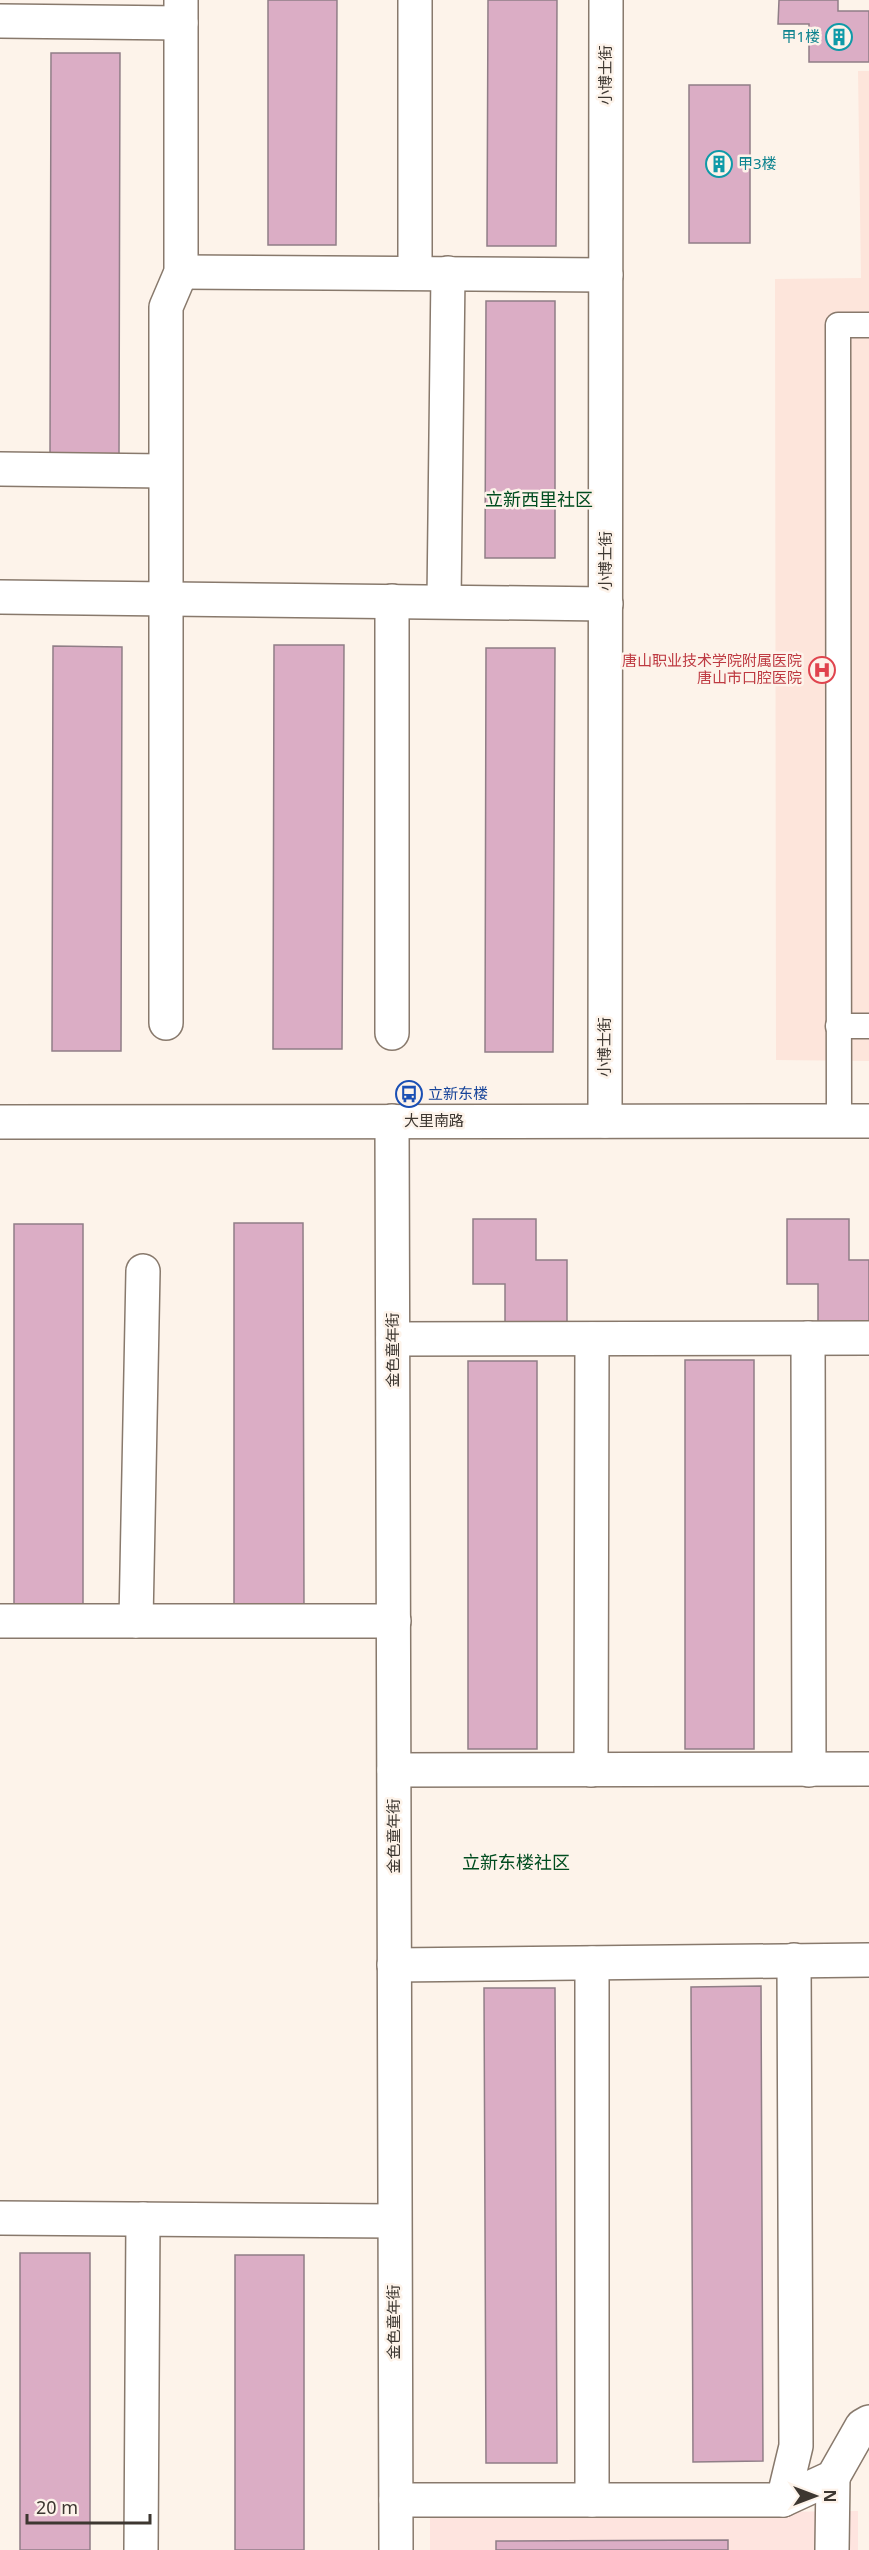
<svg xmlns="http://www.w3.org/2000/svg" width="869" height="2550" viewBox="0 0 869 2550" font-family="'Noto Sans','Noto Sans SC',sans-serif">
	<style>
		.commercial { fill: #fee4df }
		.medical { fill: #fde5db }
		.building { fill: #dbadc5; stroke: #907e87; stroke-width: 1.5 }
		.lines { fill: none; stroke-linecap: round; stroke-linejoin: round }
		.service-casing { stroke: #88796c; stroke-width: 27 }
		.minor-casing { stroke: #88796c; stroke-width: 36 }
		.tertiary-casing { stroke: #88796c; stroke-width: 36 }
		.service { stroke: #fff; stroke-width: 24 }
		.minor { stroke: #fff; stroke-width: 33 }
		.tertiary { stroke: #fff; stroke-width: 33 }
		.labels { text-anchor: middle; stroke-width: 5; stroke-linejoin: round; paint-order: stroke }
		.culture-label { font-size: 15px; fill: #0d838f; stroke: #fdf3ea; text-anchor: end }
		.street-label { font-size: 15px; fill: #3d3731; stroke: #fdf3ea }
		.health-label { font-size: 15px; fill: #be3a42; stroke: #fdf3ea; text-anchor: end }
		.transit-label { font-size: 15px; fill: #164399; stroke: #fdf3ea; text-anchor: start }
		.quarter-label { font-size: 18px; fill: #004c1f; stroke: #fdf3ea }
	</style>
	<rect width="100%" height="100%" fill="#fdf3ea"/>
	<polygon class="commercial" points="858,2511 858,2550 430,2550 430,2515"/>
	<polygon class="medical" points="858,71 869,71 869,1061 776,1060 775,279 861,278"/>
	<g class="building">
		<polygon points="268,0 337,0 336,245 268,245"/>
		<polygon points="488,0 557,0 556,246 487,246"/>
		<polygon points="779,0 838,0 838,11 869,11 869,62 809,62 809,24 778,24"/>
		<polygon points="51,53 120,53 119,458 50,458"/>
		<rect x="689" y="85" width="61" height="158"/>
		<polygon points="486,301 555,301 555,558 485,558"/>
		<polygon points="274,645 344,645 342,1049 273,1049"/>
		<polygon points="53,646 122,647 121,1051 52,1051"/>
		<polygon points="486,648 555,648 553,1052 485,1052"/>
		<polygon points="473,1219 536,1219 536,1260 567,1260 567,1325 505,1325 505,1284 473,1284"/>
		<polygon points="787,1219 849,1219 849,1260 869,1260 869,1325 818,1325 818,1284 787,1284"/>
		<polygon points="234,1223 303,1223 304,1611 234,1611"/>
		<rect x="14" y="1224" width="69" height="388"/>
		<rect x="685" y="1360" width="69" height="389"/>
		<rect x="468" y="1361" width="69" height="388"/>
		<polygon points="761,1986 763,2461 693,2462 691,1987"/>
		<polygon points="484,1988 555,1988 557,2463 486,2463"/>
		<rect x="20" y="2253" width="70" height="297"/>
		<rect x="235" y="2255" width="69" height="295"/>
		<polygon points="728,2540 728,2550 496,2550 496,2541"/>
	</g>
	<g class="lines">
		<defs>
			<g id="service">
				<polyline points="838,1026 869,1026"/>
				<polyline points="839,1121 838,325 869,325"/>
			</g>
			<g id="minor">
				<polyline points="415,0 415,273"/>
				<polyline points="0,21 181,23"/>
				<polyline points="181,272 606,275"/>
				<polyline points="0,469 165,471"/>
				<polyline points="0,597 606,604"/>
				<polyline points="392,601 392,1033"/>
				<polyline points="444,601 448,273"/>
				<polyline points="166,1023 166,307 181,272 181,0"/>
				<polyline points="392,1121 396,2550"/>
				<polyline points="605,1121 606,0"/>
				<polyline points="808,1338 809,1770"/>
				<polyline points="393,1339 869,1338"/>
				<polyline points="0,1621 394,1621"/>
				<polyline points="136,1621 143,1271"/>
				<polyline points="394,1770 869,1769"/>
				<polyline points="591,1770 592,1339"/>
				<polyline points="592,1963 592,2500"/>
				<polyline points="394,1965 869,1960"/>
				<polyline points="0,2218 394,2221"/>
				<polyline points="396,2500 783,2500 833,2477 862,2426 869,2422"/>
				<polyline points="783,2500 796,2446 794,1960"/>
				<polyline points="141,2550 143,2219"/>
				<polyline points="832,2550 833,2477"/>
			</g>
			<polyline id="tertiary" points="0,1122 869,1121"/>
		</defs>
		<use href="#service" class="service-casing"/>
		<use href="#minor" class="minor-casing"/>
		<use href="#tertiary" class="tertiary-casing"/>
		<use href="#service" class="service"/>
		<use href="#minor" class="minor"/>
		<use href="#tertiary" class="tertiary"/>
	</g>
	<defs>
		<symbol id="building-ring" viewBox="-11 -11 22 22"><circle r="9.5" fill="#fdf3ea" stroke="#0f9aa8" stroke-width="1.5"/><path d="M-4-6H4V6H1V3H-1V6H-4ZM-2.5-4.3h1.7v1.8h-1.7ZM.8-4.3h1.7v1.8H.8ZM-2.5-1h1.7V.8h-1.7ZM.8-1h1.7V.8H.8Z" fill="#0f9aa8"/></symbol>
		<symbol id="hospital-ring" viewBox="-11 -11 22 22"><circle r="9.5" fill="#fdf3ea" stroke="#e0444e" stroke-width="1.5"/><path d="M-5-5h3v3.5h4V-5h3V5h-3V1.5h-4V5h-3Z" fill="#e0444e"/></symbol>
		<symbol id="bus-ring" viewBox="-11 -11 22 22"><circle r="9.5" fill="#fdf3ea" stroke="#1a4fb4" stroke-width="1.5"/><path d="M-5-6H5V4H4V6H2V4H-2V6H-4V4H-5ZM-3.5-4V0h7V-4ZM-3.5 1.2v1.5H-2V1.2ZM2 1.2v1.5H3.5V1.2Z" fill="#1a4fb4"/></symbol>
	</defs>
	<g fill-rule="evenodd">
		<use href="#building-ring" x="824" y="22" width="30" height="30"/>
		<use href="#building-ring" x="704" y="149" width="30" height="30"/>
		<use href="#hospital-ring" x="807" y="655" width="30" height="30"/>
		<use href="#bus-ring" x="394" y="1079" width="30" height="30"/>
	</g>
	<g class="labels">
		<g class="culture-label">
			<text x="820" y="42">甲1楼</text>
			<text x="738" y="169" text-anchor="start">甲3楼</text>
		</g>
		<g class="street-label">
			<text transform="translate(606 75) rotate(-90)" y="5">小博士街</text>
			<text transform="translate(606 561) rotate(-90)" y="5">小博士街</text>
			<text transform="translate(605 1047) rotate(-90)" y="5">小博士街</text>
			<text x="434" y="1126">大里南路</text>
			<text transform="translate(393 1350) rotate(-90)" y="5">金色童年街</text>
			<text transform="translate(394 1836) rotate(-90)" y="5">金色童年街</text>
			<text transform="translate(394 2322) rotate(-90)" y="5">金色童年街</text>
		</g>
		<g class="health-label">
			<text x="802" y="666">唐山职业技术学院附属医院<tspan x="802" dy="17">唐山市口腔医院</tspan></text>
		</g>
		<g class="transit-label">
			<text x="428" y="1099">立新东楼</text>
		</g>
		<g class="quarter-label">
			<text x="539" y="506">立新西里社区</text>
			<text x="516" y="1869">立新东楼社区</text>
		</g>
	</g>
	<g transform="translate(815 2496) rotate(90)" stroke="#fdf3ea" stroke-width="4.5" paint-order="stroke">
	<path d="M0-4.5L10 22L0 15L-10 22Z" fill="#3d3731"/>
	<text y="-9" font-size="16" font-weight="bold" text-anchor="middle" fill="#3d3731">N</text>
	</g>
	<path d="M27 2514v9h123v-9" fill="none" stroke="#3d3731" stroke-width="3"/>
	<text x="36" y="2514" font-size="18" fill="#3d3731" stroke="#fdf3ea" stroke-width="4.5" paint-order="stroke">20 m</text>
</svg>
